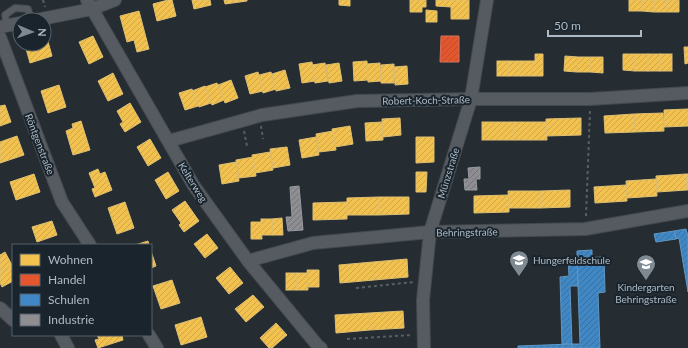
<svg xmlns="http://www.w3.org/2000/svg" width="688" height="348" viewBox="0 0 688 348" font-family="Lato,sans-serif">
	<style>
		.homes { fill: url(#homes-hatch); stroke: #debf72 }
		.shops { fill: url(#shops-hatch); stroke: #d4755b }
		.schools { fill: url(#schools-hatch); stroke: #6097c5 }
		.industry { fill: url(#industry-hatch); stroke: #979aa1 }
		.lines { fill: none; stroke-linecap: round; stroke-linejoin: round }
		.service-casing { stroke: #44494d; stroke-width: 8 }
		.minor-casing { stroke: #44494d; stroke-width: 14 }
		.path { stroke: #585f64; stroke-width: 2; stroke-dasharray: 3 3; stroke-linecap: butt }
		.service { stroke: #555b60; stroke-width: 6 }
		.minor { stroke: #555b60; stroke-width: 12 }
		.labels { text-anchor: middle; stroke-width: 4; stroke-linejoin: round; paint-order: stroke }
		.street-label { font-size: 10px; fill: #aebac5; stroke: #19242d }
		.poi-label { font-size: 10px; fill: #aebac5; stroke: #19242d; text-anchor: start }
	</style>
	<defs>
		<pattern id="homes-hatch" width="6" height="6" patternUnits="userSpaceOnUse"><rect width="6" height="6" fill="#f2c14e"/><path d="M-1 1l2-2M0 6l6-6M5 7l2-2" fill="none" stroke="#cca64a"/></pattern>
		<pattern id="shops-hatch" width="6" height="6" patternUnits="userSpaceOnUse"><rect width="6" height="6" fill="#e4572e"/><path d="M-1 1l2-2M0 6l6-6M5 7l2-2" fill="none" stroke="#b84f31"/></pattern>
		<pattern id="schools-hatch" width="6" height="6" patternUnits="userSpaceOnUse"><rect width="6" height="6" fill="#3f88c5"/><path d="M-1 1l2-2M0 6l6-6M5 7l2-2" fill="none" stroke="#3c709c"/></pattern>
		<pattern id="industry-hatch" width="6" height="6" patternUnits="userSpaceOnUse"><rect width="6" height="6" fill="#8d8d92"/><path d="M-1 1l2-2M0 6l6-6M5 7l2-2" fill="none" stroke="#727478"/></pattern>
	</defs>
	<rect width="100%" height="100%" fill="#262d32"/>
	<g class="homes">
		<polygon points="168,0 172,0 176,16 157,21 153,4"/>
		<polygon points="192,0 210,0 211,5 194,9"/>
		<polygon points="224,0 247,0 247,1 225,4"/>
		<polygon points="339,0 350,0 350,6 339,5"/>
		<polygon points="410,0 426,0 426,7 422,7 422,12 410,12"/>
		<polygon points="436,0 469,0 469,19 451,19 451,7 436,6"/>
		<rect x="629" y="0" width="13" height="11"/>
		<polygon points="642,0 654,0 654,12 642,11"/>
		<polygon points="654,0 667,0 666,12 654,12"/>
		<polygon points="667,0 679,0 679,12 666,12"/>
		<polygon points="426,10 437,11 437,22 426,22"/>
		<polygon points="139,11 149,49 137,52 134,40 127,42 120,16"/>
		<polygon points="93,36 103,57 89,64 79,42"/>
		<polygon points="47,38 52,56 30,63 25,45 44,44 44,39"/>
		<polygon points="684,47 688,47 688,63 685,64"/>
		<polygon points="535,54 543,54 543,76 531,76 532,61 535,61"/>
		<polygon points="623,54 635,54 635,71 623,70"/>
		<rect x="635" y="54" width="13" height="17"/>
		<rect x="648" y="54" width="12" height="17"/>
		<rect x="660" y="54" width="12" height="17"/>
		<polygon points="565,56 578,57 577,72 564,71"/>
		<polygon points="578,57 590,57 590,72 577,72"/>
		<polygon points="590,57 603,57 603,73 590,72"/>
		<polygon points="367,61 368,80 354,81 353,62"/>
		<rect x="497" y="61" width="11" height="15"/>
		<rect x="508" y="61" width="12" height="15"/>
		<polygon points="520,61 532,61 531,76 520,76"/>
		<polygon points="312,62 315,81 302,83 299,64"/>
		<polygon points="325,63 328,81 315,83 312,65"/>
		<polygon points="339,63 342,81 329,83 326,65"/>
		<polygon points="380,63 381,81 368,82 367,64"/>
		<polygon points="394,64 394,83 381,83 381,65"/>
		<polygon points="407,66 408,84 395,85 394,67"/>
		<polygon points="285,70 290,88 276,91 272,74"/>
		<polygon points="258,72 263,91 250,94 245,76"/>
		<polygon points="271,72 276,89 263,93 259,75"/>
		<polygon points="113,73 123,94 108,101 98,81"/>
		<polygon points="231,80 238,98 225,103 218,85"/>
		<polygon points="217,83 224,100 212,105 205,87"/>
		<polygon points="59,85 66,107 48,113 41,91"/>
		<polygon points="205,86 211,103 199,107 192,91"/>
		<polygon points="192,89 198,106 185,110 179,93"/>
		<polygon points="130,103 141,122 125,132 120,124 123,122 117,111"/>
		<polygon points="5,105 11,122 0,126 0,106"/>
		<polygon points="688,109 688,126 664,127 664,110"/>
		<polygon points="663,113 664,131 635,132 634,114"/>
		<polygon points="634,114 635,132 605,133 604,116"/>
		<polygon points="400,118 401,135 383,137 382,119"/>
		<polygon points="581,118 581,135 546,136 546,119"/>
		<polygon points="81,121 90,150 73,155 66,131 73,128 72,124"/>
		<polygon points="382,122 383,140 366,141 365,123"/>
		<rect x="482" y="122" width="32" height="18"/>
		<polygon points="514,122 546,122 547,140 514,140"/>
		<polygon points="350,126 353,144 335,147 332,129"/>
		<polygon points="333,131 336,150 319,152 316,134"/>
		<polygon points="17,136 24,155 0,163 0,142"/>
		<polygon points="316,137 319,155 302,158 299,140"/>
		<polygon points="416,137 434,137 434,162 416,163"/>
		<polygon points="150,139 161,158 148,166 137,147"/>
		<polygon points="287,147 290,165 273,168 270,149"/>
		<polygon points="270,152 273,170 255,173 252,155"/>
		<polygon points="253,157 256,176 239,178 236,160"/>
		<polygon points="236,162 239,181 222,184 219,165"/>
		<polygon points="98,169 100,174 105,172 112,190 95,197 92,189 95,188 89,173"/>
		<polygon points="168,172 179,191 166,199 155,180"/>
		<polygon points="416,172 427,172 426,192 416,192"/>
		<polygon points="34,174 40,192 16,200 10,182"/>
		<polygon points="686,174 688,174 688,190 687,190"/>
		<polygon points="686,174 687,190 657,192 656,176"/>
		<polygon points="656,179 657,196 627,198 626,181"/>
		<polygon points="626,185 627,201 595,203 594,187"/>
		<polygon points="570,190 570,207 540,208 540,191"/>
		<polygon points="508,191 540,191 540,208 509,208"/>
		<polygon points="509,195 509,212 474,213 474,196"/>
		<polygon points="379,197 409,197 409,214 379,215"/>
		<polygon points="379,197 379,215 347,215 347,198"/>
		<polygon points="185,201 199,221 184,232 179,225 181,223 172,210"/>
		<polygon points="125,202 134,228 117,234 108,208"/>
		<polygon points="347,202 347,219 313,220 313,203"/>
		<polygon points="282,218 283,235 272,235 272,219"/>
		<rect x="261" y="219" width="11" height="16"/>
		<polygon points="52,221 57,235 37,242 32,227"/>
		<polygon points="251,222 261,222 262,239 251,239"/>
		<polygon points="207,234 218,248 205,258 194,244"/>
		<polygon points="148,241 149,245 135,245"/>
		<polygon points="151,251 156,266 151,268"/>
		<polygon points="5,252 12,265 0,272 0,255"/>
		<polygon points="407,259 408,277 374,280 373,262"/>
		<polygon points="373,262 374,280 340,283 339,265"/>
		<polygon points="12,265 13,281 2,287 0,283 0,272"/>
		<polygon points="230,267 243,283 229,294 216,278"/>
		<polygon points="307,270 319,270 319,287 308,287"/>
		<rect x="286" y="273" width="11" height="17"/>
		<polygon points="297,273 307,273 308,290 297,290"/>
		<polygon points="172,280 180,303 161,309 153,286"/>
		<polygon points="253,295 264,307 246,322 235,309"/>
		<polygon points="403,311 404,328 370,330 369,313"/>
		<polygon points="369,313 370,330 336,333 335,315"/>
		<polygon points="201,317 207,337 181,345 175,325"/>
		<polygon points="276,323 287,335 272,348 269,348 260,338"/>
		<polygon points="97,335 122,335 123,340 98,348 95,340 99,339"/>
	</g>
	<polygon class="shops" points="441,36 459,36 459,62 440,62"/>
	<g class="schools">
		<polygon points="686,229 688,236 688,292 679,238 676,239 674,231"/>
		<polygon points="674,231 676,239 656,242 654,234"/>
		<polygon points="592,250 592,258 577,258 577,251"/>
		<polygon points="604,257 605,292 598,293 600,348 572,348 572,344 580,344 577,258"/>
		<polygon points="577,258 578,286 570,286 572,344 562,344 560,277 569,276 568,259"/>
		<polygon points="572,344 572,348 518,348 518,346"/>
	</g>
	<g class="industry">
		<polygon points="480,167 480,179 476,179 477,190 465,190 464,179 469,179 468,168"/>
		<polygon points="299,186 303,230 288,231 286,217 292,217 290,187"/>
	</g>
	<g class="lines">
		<defs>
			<polyline id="service" points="7,26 5,15 15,8 28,9 31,20"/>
			<g id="minor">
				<polyline points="87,0 194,186 248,261 318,346 321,348"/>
				<polyline points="36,20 92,9 115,0"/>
				<polyline points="0,27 20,23"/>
				<polyline points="0,37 62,202 90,245"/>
				<polyline points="169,141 262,115 357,101 471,99 590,99 688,93"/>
				<polyline points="248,261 313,243 430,232 585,229 688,211"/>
				<polyline points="0,308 13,320"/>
				<polyline points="61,335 68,348"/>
				<polyline points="149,335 157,348"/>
				<polyline points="424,348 423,300 430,232 471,99 487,0"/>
			</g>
		</defs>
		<use href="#service" class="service-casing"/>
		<use href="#minor" class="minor-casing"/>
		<g class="path">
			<polyline points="43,0 45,7"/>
			<polyline points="261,126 263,139"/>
			<polyline points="244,131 247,146"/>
			<polyline points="586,216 590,110"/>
			<polyline points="356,288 414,282"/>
			<polyline points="347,339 412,335"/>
		</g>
		<use href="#service" class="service"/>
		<use href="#minor" class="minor"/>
	</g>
	<defs>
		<symbol id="school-pin" viewBox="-11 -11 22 30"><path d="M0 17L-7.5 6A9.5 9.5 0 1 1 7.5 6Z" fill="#7e8992" stroke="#19242d"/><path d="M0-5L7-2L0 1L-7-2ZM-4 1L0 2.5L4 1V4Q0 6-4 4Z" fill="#fff"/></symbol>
	</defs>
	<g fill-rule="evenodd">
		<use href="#school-pin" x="508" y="249" width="22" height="30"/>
		<use href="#school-pin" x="635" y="253" width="22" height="30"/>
	</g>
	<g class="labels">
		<g class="street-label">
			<text transform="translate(426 100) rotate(-1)" y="4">Robert-Koch-Straße</text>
			<text transform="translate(40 144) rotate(69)" y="4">Röntgenstraße</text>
			<text transform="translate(448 173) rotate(-73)" y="4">Münzstraße</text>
			<text transform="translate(193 182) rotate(58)" y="4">Kelterweg</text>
			<text transform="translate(467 232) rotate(-1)" y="4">Behringstraße</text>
		</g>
		<g class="poi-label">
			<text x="533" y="264">Hungerfeldschule</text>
			<text x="646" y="291" text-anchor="middle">Kindergarten<tspan x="646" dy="12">Behringstraße</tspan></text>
		</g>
	</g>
	<rect x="12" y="244" width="140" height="92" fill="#19242d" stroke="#55606a"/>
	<rect x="20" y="254" width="20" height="12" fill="#f2c14e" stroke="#55606a"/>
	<text x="48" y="264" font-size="12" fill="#aebac5">Wohnen</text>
	<rect x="20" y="274" width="20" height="12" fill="#e4572e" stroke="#55606a"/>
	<text x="48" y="284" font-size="12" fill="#aebac5">Handel</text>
	<rect x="20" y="294" width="20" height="12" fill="#3f88c5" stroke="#55606a"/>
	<text x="48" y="304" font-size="12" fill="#aebac5">Schulen</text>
	<rect x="20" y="314" width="20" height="12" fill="#8d8d92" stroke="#55606a"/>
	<text x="48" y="324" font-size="12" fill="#aebac5">Industrie</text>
	<g transform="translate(32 32) rotate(92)"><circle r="19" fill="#19242d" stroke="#55606a"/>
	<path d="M0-3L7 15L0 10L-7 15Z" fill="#7e8992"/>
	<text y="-6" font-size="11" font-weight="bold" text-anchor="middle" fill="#aebac5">N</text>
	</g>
	<path d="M548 30v6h93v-6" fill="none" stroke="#aebac5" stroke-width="2"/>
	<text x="554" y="30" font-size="12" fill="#aebac5" stroke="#19242d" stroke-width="3" paint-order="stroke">50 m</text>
</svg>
